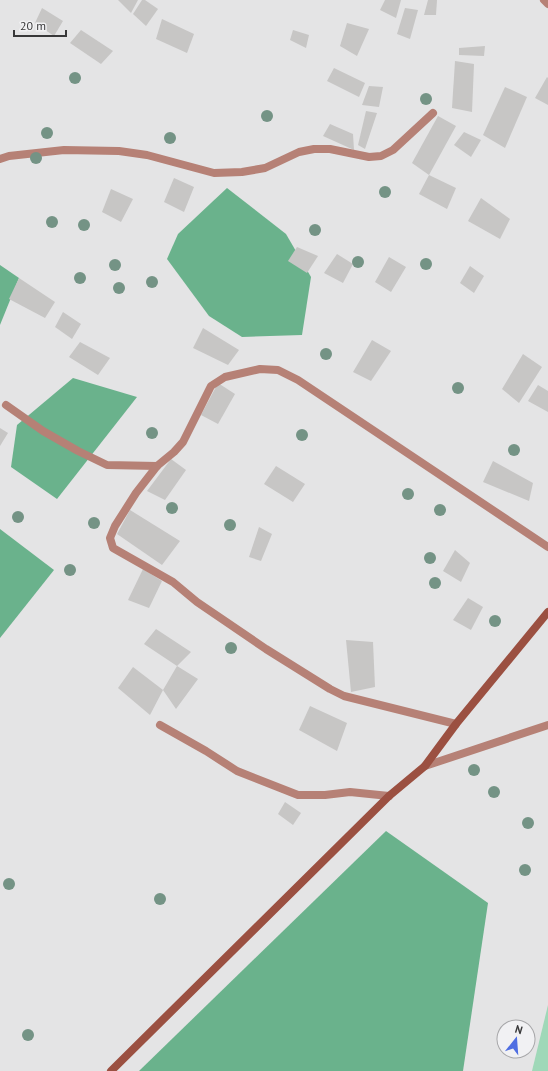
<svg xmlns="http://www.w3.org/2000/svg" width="548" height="1071" viewBox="0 0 548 1071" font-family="'PT Sans',sans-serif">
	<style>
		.green { fill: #9fd8b8 }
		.forest { fill: #6ab28c }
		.building { fill: #c7c6c5 }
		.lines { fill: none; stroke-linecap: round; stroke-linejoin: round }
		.street { stroke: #b68176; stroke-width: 8 }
		.secondary { stroke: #9b5041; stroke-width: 8 }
		.tree { fill: #749385 }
	</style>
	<rect width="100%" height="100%" fill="#e4e4e5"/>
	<polygon class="green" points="548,1005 548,1071 532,1071"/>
	<g class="forest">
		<polygon points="227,188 286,234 311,277 302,335 242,337 209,316 167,259 178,234"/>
		<polygon points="0,265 19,278 0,325"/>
		<polygon points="73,378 137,397 57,499 11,467 17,425"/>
		<polygon points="0,529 54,570 0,638"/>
		<polygon points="386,831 488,903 463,1071 139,1071"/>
	</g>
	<g class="building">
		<polygon points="118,0 138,0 131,13"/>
		<polygon points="142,0 145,0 158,9 146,26 133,14"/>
		<polygon points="385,0 401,0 396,18 380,10"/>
		<polygon points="428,0 437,0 436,15 424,15"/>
		<polygon points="42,8 63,21 54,36 35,23"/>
		<polygon points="405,8 418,10 410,39 397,34"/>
		<polygon points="162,19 194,34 187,53 156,39"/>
		<polygon points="347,23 369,29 357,56 340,46"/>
		<polygon points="81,30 113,51 101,64 70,43"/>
		<polygon points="293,30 309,35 306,48 290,40"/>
		<polygon points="485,46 484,56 459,55 459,48"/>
		<polygon points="455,61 474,64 472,112 452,108"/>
		<polygon points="334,68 365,83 359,97 327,81"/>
		<polygon points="547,77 548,78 548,105 535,98"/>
		<polygon points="369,86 383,87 379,107 362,105"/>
		<polygon points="505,87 527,97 505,148 483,135"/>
		<polygon points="366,111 377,113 365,149 358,145"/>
		<polygon points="438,116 456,126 429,175 412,163"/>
		<polygon points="330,124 353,134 354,150 323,136"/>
		<polygon points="464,132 481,140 471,157 454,145"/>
		<polygon points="429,175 456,188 447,209 419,194"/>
		<polygon points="174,178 194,187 184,212 164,202"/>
		<polygon points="111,189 133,199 121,222 102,212"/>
		<polygon points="481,198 510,219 500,239 468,221"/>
		<polygon points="297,247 318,256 307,273 288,261"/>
		<polygon points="337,254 353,264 343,283 324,273"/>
		<polygon points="389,257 406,267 391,292 375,282"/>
		<polygon points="470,266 484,276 474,293 460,283"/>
		<polygon points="19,278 55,302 45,318 9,299"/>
		<polygon points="63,312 81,324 72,339 55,327"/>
		<polygon points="203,328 239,350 228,365 193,348"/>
		<polygon points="372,340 391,351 371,381 353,372"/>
		<polygon points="80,342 110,358 98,375 69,357"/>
		<polygon points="523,354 542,367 519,403 502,389"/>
		<polygon points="218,383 235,394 218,424 201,415"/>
		<polygon points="538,385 548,391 548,412 528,401"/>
		<polygon points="0,428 8,433 0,446"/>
		<polygon points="171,459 186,470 165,500 147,491"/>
		<polygon points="493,461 533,483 529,501 483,482"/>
		<polygon points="276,466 305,484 293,502 264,484"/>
		<polygon points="130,510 180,541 162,565 117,534"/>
		<polygon points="259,527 272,534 261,561 249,557"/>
		<polygon points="455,550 470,563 461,582 443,571"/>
		<polygon points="143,569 162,581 149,608 128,600"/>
		<polygon points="468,598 483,607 471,630 453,620"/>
		<polygon points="156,629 191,652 177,666 198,679 176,709 163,690 177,666 144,644"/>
		<polygon points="346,640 373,642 375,687 351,692"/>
		<polygon points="133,667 163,690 150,715 118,688"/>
		<polygon points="310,706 347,723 337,751 299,730"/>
		<polygon points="285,802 301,813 293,825 278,814"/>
	</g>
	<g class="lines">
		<g class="street">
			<polyline points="544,0 548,4"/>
			<polyline points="0,159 9,156 64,150 119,151 147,155 214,173 242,172 265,168 299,152 314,149 330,149 369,157 381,156 393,150 433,113"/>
			<polyline points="6,405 43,431 78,451 107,465 157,466"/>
			<polyline points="456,724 344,696 330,689 266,649 197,602 173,582 113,548 110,538 115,526 136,493 157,466 174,452 183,442 211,386 225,377 260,369 278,370 298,380 548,547"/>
			<polyline points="160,725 206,751 237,771 298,795 325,795 350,792 389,796"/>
			<polyline points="425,766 548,725"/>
		</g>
		<polyline class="secondary" points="111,1071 389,796 425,766 456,724 548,612"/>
	</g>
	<g class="tree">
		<circle cx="75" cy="78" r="6"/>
		<circle cx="426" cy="99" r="6"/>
		<circle cx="267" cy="116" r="6"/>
		<circle cx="47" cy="133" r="6"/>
		<circle cx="170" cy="138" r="6"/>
		<circle cx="36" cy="158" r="6"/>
		<circle cx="385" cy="192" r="6"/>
		<circle cx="52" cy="222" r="6"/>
		<circle cx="84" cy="225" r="6"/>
		<circle cx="315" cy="230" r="6"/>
		<circle cx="358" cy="262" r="6"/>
		<circle cx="426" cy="264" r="6"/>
		<circle cx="115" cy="265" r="6"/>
		<circle cx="80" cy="278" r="6"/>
		<circle cx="152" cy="282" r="6"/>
		<circle cx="119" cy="288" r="6"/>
		<circle cx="326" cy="354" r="6"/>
		<circle cx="458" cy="388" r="6"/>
		<circle cx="152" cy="433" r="6"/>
		<circle cx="302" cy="435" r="6"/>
		<circle cx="514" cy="450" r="6"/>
		<circle cx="408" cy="494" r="6"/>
		<circle cx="172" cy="508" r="6"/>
		<circle cx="440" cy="510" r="6"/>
		<circle cx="18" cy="517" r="6"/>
		<circle cx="94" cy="523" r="6"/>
		<circle cx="230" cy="525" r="6"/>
		<circle cx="430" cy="558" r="6"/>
		<circle cx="70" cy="570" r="6"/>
		<circle cx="435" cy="583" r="6"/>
		<circle cx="495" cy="621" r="6"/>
		<circle cx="231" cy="648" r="6"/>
		<circle cx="474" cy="770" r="6"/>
		<circle cx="494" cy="792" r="6"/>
		<circle cx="528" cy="823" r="6"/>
		<circle cx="525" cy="870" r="6"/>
		<circle cx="9" cy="884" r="6"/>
		<circle cx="160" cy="899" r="6"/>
		<circle cx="28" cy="1035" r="6"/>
	</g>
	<g transform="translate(516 1039) rotate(17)"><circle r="19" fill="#f1f1f3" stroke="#a7a7a9"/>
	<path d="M0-3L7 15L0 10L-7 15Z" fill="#4f6ee2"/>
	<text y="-6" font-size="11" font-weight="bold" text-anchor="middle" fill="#383839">N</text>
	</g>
	<path d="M14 30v6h52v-6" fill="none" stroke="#383839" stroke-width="2"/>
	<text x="20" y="30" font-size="12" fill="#383839" stroke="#f1f1f3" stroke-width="3" paint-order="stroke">20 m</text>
</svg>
